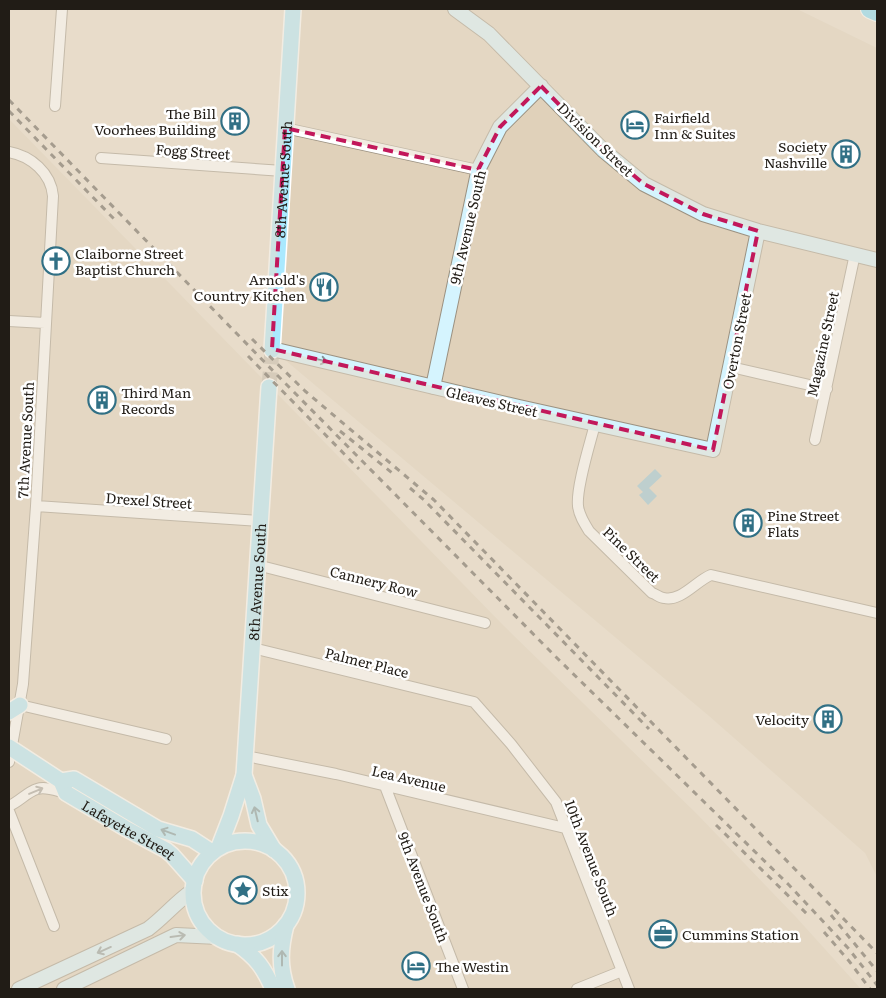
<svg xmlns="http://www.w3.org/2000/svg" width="886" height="998" font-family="Literata,serif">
<rect width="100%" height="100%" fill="#e8dccb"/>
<path fill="#e0d1ba" d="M293,9H797L877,48V877L865,853L709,716L272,349Z
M9,119L504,626L697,814L796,917L861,989H9Z"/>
<path fill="#8cbfd2" d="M655,469L662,476L649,488L657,496L648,505L639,495L643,492L637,486Z"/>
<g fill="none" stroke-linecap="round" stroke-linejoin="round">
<path stroke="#c0b6a7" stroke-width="15" stroke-dasharray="15 8" stroke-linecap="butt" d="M269,387L272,350"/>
<g stroke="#9b9181" stroke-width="12">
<path id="minor" d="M55,106L62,9
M285,128L478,170
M9,152C31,156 51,173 53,196L36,506L23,684L9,762
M101,158L283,171
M9,321L45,323
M731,367L827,389
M595,424C590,444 576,487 578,506C579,515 584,523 589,531L652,593C656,594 660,598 664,598C681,602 696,581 711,575L877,613
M815,440L855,254
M36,506L260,521
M257,565L485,623
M253,648L474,702L511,744L556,802L629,989
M20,705L166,739
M246,756L336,774L565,828
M385,786L463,989
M9,806C19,802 27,792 37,789C46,786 57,791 66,793
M9,811L54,926
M577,989L622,971"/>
</g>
<g stroke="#9b9181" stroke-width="16">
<path id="secondary" d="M455,9L489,34L603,150L644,184L703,214L758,231L877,260
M272,349L519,407L713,450L758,231
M433,387L479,168L500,127L541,86
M19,989L148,929C164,917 176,902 192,891
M64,989L176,935L218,937"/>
</g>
<g stroke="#fff" stroke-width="18">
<g id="primary">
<path id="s1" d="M272,350L293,9"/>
<path d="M9,712L20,705"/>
<path id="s2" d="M9,747L61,781L66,793L125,828L166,850L172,855L195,881"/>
<path d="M244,775L253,799L259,825L274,850"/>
<path d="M61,781L74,779L158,829L192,839L212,852"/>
<circle cx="245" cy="893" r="52"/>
<path id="s3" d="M219,847L231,816L244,775L269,387"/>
<path d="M286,925C280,949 279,966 287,989"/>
<path d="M237,944C256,957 264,968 273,989"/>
</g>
</g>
<g stroke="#fff" stroke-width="20">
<path id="motorway" d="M870,9L877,12"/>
</g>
<use href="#minor" stroke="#fff" stroke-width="10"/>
<use href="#secondary" stroke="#d5f4fe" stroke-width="14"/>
<use href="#primary" stroke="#aae9fe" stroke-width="15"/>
<use href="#motorway" stroke="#72dafd" stroke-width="18"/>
<path stroke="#554e45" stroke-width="3" stroke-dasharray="6 6" stroke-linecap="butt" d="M9,100L281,379L557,658L789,885L848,948L877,985
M9,111L117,222
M252,339L305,391L434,500L877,953
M248,356L359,469
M340,431L396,476
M410,488L424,500L649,729
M716,825L807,914
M831,915L877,971
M824,932L849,961L870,989"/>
</g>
<defs><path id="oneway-shaft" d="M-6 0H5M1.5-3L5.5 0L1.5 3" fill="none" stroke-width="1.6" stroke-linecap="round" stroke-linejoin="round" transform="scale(1.25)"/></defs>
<g stroke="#849396">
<use href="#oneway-shaft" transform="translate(320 360) rotate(14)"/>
<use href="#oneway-shaft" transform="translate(178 936) rotate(-8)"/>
<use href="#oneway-shaft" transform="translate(104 950) rotate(156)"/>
</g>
<use stroke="#9b9996" href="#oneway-shaft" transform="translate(36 791) rotate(-23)"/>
<g stroke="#6c8d96">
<use href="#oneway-shaft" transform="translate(256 814) rotate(-103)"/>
<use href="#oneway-shaft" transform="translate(168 832) rotate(-160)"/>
<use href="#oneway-shaft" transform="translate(282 958) rotate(-90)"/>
</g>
<path d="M0 0H886V998H0ZM541,86L603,150L644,184L703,214L758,231L713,450L272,349L285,128L478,170L500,127Z" fill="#e8dccb" fill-opacity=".55" fill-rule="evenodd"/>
<path fill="none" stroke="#c2185b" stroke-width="4" stroke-dasharray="10 6" stroke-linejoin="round" d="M541,86L603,150L644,184L703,214L758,231L713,450L272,349L285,128L478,170L500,127Z"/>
<defs>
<g id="building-ring" transform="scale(1.4375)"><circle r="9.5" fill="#fff" stroke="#317085" stroke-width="1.5"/><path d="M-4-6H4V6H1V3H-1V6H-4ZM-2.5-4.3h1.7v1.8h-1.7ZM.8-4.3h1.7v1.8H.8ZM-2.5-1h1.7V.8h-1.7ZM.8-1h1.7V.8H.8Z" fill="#317085"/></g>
<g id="hotel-ring" transform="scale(1.4375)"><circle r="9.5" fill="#fff" stroke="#317085" stroke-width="1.5"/><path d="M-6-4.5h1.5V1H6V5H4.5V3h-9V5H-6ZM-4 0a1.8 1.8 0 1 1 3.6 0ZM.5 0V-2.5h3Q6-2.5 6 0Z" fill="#317085"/></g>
<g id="church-ring" transform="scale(1.4375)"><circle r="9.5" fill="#fff" stroke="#317085" stroke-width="1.5"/><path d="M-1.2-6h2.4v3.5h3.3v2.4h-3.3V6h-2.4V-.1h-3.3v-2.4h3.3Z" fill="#317085"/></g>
<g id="restaurant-ring" transform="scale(1.4375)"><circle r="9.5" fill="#fff" stroke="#317085" stroke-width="1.5"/><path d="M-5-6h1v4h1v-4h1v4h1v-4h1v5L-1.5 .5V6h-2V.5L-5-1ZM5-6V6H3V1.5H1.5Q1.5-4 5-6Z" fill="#317085"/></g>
<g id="sight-ring" transform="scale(1.4375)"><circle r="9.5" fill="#fff" stroke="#317085" stroke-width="1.5"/><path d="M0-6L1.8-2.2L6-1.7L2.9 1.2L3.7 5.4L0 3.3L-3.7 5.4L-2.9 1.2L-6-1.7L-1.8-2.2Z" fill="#317085"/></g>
<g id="office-ring" transform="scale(1.4375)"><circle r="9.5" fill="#fff" stroke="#317085" stroke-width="1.5"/><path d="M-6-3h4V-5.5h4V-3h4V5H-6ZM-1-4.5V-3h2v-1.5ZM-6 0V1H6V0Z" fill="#317085"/></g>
</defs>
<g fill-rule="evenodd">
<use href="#building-ring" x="235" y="121"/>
<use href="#hotel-ring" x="635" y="125"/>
<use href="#building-ring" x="846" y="154"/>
<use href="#church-ring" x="56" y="261"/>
<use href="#restaurant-ring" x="324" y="287"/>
<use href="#building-ring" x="102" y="400"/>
<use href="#building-ring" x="748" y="523"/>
<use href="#building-ring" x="828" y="719"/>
<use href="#sight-ring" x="243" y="890"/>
<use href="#office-ring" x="663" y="934"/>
<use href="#hotel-ring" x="416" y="966"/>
</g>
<g text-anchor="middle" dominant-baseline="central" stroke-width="5" stroke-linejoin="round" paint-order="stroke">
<g font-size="14" fill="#211c16" stroke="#fff" text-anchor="start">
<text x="216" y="113" text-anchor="end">The Bill<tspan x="216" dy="16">Voorhees Building</tspan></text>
<text x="654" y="117">Fairfield<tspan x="654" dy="16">Inn &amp; Suites</tspan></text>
<text x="827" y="146" text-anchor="end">Society<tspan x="827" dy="16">Nashville</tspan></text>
<text x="75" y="253">Claiborne Street<tspan x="75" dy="16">Baptist Church</tspan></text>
<text x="305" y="279" text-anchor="end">Arnold's<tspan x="305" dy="16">Country Kitchen</tspan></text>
<text x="121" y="392">Third Man<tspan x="121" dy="16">Records</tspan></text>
<text x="767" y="515">Pine Street<tspan x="767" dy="16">Flats</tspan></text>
<text x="809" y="719" text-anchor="end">Velocity</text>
<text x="262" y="890">Stix</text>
<text x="682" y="934">Cummins Station</text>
<text x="435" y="966">The Westin</text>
</g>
<g font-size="14" fill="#211c16" stroke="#fff">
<text transform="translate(596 139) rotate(44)">Division Street</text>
<text transform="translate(193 151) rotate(4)">Fogg Street</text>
<text stroke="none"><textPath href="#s1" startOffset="171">8th Avenue South</textPath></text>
<text transform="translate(467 227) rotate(-77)">9th Avenue South</text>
<text transform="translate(736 341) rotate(-79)">Overton Street</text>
<text transform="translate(822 344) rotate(-78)">Magazine Street</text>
<text transform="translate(492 401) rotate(13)">Gleaves Street</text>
<text transform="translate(25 440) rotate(-87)">7th Avenue South</text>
<text transform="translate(149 500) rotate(4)">Drexel Street</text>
<text transform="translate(632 554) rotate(44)">Pine Street</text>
<text stroke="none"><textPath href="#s3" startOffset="270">8th Avenue South</textPath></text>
<text transform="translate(374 581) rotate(14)">Cannery Row</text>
<text transform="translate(367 662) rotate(14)">Palmer Place</text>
<text transform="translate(409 778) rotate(13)">Lea Avenue</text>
<text stroke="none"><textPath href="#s2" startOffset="148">Lafayette Street</textPath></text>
<text transform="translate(592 858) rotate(69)">10th Avenue South</text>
<text transform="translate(424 887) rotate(69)">9th Avenue South</text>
</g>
</g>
<rect width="886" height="998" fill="none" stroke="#211c16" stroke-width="20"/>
</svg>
